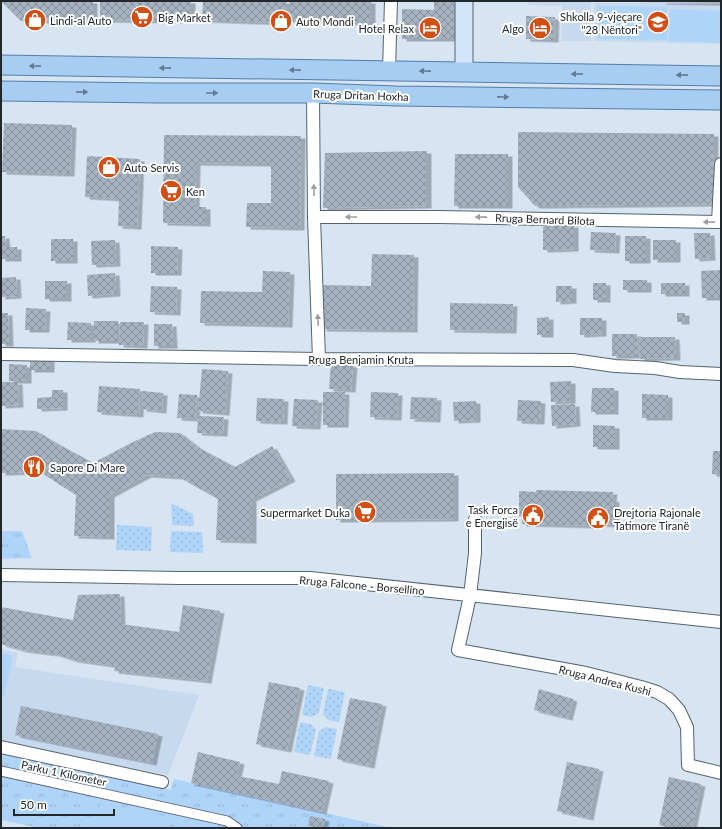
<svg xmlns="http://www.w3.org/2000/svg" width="722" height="829" font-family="Lato,sans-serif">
<defs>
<pattern id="grass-dots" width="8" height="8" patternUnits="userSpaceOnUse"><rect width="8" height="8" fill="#afd4fa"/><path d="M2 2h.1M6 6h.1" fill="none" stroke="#96b6d6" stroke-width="1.8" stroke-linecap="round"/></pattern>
<pattern id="park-tufts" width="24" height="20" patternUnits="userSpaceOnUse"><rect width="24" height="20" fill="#afd4fa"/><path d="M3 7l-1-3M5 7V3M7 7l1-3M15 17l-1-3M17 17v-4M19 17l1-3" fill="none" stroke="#96b6d6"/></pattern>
<pattern id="building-cross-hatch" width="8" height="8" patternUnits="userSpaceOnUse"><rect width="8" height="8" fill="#a5b2c0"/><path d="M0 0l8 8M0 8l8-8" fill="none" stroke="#86919c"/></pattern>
<filter id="shadow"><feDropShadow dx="4.5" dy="2.5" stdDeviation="0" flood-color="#0004"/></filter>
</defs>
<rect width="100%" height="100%" fill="#d7e5f3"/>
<path fill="#c6d9ee" d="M528,1H591L590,41H562V6L528,5Z
M643,1H721V44L594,41V3H643Z
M1,649L18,653L15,667L199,695L168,775L1,741Z"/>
<path fill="url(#grass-dots)" d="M171,503L193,514L194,526L172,525Z
M117,525L152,527L151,551L116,550Z
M171,531L202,532L203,553L170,552Z
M308,685L324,688L319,713L312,717L302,715Z
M328,689L345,692L339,722L328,720L323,714Z
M300,722L311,724L316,730L310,755L294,752Z
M326,727L337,729L331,759L314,756L319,731Z"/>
<path fill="url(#park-tufts)" d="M1,531H22L32,558L1,559Z
M1,751L171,790L174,779L392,828H39L1,820Z"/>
<path fill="#afd4fa" d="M597,6L667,7V40L597,39Z
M670,9L721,11V43L668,41Z
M1,653L13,656L4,697L1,696Z
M100,803L168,817L166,828H94Z
M176,819L214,828H174Z"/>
<path fill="url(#building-cross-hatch)" filter="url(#shadow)" d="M1,1H93V20L21,21Z
M100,1H191V21L100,20Z
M203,1H286V23L202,20Z
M290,1H371V23L290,22Z
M434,1H454V39H402V9L434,10Z
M662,1H721V3L662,2Z
M526,16L555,17L554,40L526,39Z
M4,123L72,125L70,174L2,172Z
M518,132L714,134L713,204L535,206L518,187Z
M164,135L301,136L300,228L246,227L247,203H271V164L196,163L195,207H206V224L163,223Z
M427,151V206L323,208L325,153Z
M455,154H508V206H454Z
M87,156L140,159L137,227L118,226L119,199L85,197Z
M574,225V249L543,250V226Z
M591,232L616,233L615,251L590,250Z
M694,233H710L711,258L695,259Z
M1,236H5L6,247H17V259H1Z
M625,236H646V261H625Z
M51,239H73V261H51Z
M115,240L116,264L92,265L91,241Z
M653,240H676V260H653Z
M151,246L178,247L177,273H151Z
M372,254L414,255L413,330L322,329V285L371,286Z
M721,270V298H702L701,271Z
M263,271L290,272L288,325L200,323L201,291L262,292Z
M115,273L116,294L88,296L87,275Z
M16,277L17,296L1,297V278Z
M623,280H647V290H623Z
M45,281H67V299H45Z
M593,283H606V300H593Z
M661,283H685V294H661Z
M151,286L177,287L176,313L150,312Z
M556,286H572V301L556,302Z
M450,303L513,304L512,331L450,330Z
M26,308L46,309L45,330H25Z
M1,313H8L9,344H1Z
M677,313H685V322H677Z
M549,317V335H537V318Z
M580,318H602V334L580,335Z
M94,321H118V341H94Z
M68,322L91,323V340H67Z
M120,322H144L143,346L119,345Z
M154,324H172L173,346H154Z
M612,334H637L638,356H612Z
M639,337H675L676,358L640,359Z
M30,359H50V370H30Z
M331,363L353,365L351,390L329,389Z
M9,364L27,365V381H9Z
M202,369L228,371L225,413L198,411Z
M571,381V401L551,402L550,382Z
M1,382H18L19,405L1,406Z
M99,386L140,389L139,415L97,412Z
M592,388H614V412H591Z
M52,390H63V408L37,409V398L52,397Z
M143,391L163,393L162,411L142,409Z
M323,392H345L344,425H323Z
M371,392L398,393L397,418L370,417Z
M179,394L197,395L195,419L177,418Z
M642,394L668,395V418H642Z
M411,397L437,398L436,420L410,419Z
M257,398L284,399L283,422L256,421Z
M294,399L318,400L316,427L292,426Z
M518,400L541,401L540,422L517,421Z
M476,401V420L454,421L453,402Z
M575,404L576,424L552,426L551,405Z
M198,416L224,417L223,434L197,433Z
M593,425L615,426V447H593Z
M1,429L36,431L58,444L93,463L131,443L155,432L180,433L199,448L235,467L272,446L291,479L252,499V541L216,540L218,499L179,477L147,475L110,495V537L74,536L76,495L40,472L1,473Z
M713,451H721V475L712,474Z
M454,473V519L336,520V474Z
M536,490L613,492L612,499L615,500V525L598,524V526L522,524V516L519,517V491L536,492Z
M120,594L121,624L179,632L183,605L220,611L207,681L114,671L116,666L74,660L55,654L23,650L1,644V607L73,620L78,595Z
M269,682L300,688L287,750L256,744Z
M539,689L573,699L568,718L534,710Z
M350,698L382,704L370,766L337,759Z
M21,706L158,734L152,763L15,735Z
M198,752L240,762L237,776L279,784L282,771L329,781L322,812L191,783Z
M567,762L599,769L589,818L557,811Z
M669,777L701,784L692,828H671L659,825Z
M310,816L325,819L323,828L308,826Z"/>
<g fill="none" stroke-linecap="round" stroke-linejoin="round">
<g stroke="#56626e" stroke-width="11">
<path id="pedestrian" d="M1,771L227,821L237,828"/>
</g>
<g stroke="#56626e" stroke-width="14">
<path id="minor" d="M389,71L391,1
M313,93L314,217L319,359
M314,217H439L718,222L721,164
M1,354L319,359L573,360L615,366L655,368L680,372L721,374
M475,519V553L470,596L458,650L586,673L641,687L657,692L669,699L679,710L687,727L688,765L721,773
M1,575L180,578H310L721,622
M1,747L162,782"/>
</g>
<g stroke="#56626e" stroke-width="19">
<path id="secondary" d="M464,72V1"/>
</g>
<g stroke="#537da8" stroke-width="21">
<path id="primary" d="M1,65L721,76
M1,91L158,93H313L396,96L721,100"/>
</g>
<use href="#pedestrian" stroke="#fff" stroke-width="9"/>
<use href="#minor" stroke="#fff" stroke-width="12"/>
<use href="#secondary" stroke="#d3e6f9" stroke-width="17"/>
<use href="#primary" stroke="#a7cdf3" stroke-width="19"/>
</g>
<defs><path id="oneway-solid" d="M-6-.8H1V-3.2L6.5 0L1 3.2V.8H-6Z"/></defs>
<g fill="#647a90">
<use href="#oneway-solid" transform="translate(35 66) rotate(-179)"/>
<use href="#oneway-solid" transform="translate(165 68) rotate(-179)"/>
<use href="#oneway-solid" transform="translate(295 70) rotate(-179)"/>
<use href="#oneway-solid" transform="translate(425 71) rotate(-179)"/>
<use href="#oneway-solid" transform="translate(577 74) rotate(-179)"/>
<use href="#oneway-solid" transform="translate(682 75) rotate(-179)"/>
<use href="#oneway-solid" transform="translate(82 92) rotate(1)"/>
<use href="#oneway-solid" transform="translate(212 93)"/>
<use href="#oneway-solid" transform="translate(503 97) rotate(1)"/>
</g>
<g fill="#9c9ea0">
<use href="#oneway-solid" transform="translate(314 190) rotate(-91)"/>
<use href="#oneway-solid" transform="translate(351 217) rotate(180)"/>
<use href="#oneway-solid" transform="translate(481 217) rotate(-179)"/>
<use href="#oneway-solid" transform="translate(709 222) rotate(-179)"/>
<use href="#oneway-solid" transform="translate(318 320) rotate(-92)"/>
</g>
<defs>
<g id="supermarket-disc" transform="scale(1.15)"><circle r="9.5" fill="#d34e13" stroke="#fff"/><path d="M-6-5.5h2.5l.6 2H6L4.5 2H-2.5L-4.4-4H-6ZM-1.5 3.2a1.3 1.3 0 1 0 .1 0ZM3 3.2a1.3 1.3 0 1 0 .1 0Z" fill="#fff"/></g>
<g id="shop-disc" transform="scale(1.15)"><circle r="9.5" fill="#d34e13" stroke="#fff"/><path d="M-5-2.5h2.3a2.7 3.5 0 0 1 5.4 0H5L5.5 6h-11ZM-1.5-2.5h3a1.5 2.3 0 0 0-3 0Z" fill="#fff"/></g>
<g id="school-disc" transform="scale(1.15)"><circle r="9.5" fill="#d34e13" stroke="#fff"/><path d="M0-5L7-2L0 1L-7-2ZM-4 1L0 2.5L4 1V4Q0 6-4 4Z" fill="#fff"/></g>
<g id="hotel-disc" transform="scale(1.15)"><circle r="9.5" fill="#d34e13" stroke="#fff"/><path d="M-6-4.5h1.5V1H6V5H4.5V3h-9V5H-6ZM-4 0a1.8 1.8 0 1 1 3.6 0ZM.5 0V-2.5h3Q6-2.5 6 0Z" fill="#fff"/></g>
<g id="restaurant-disc" transform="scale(1.15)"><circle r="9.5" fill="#d34e13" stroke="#fff"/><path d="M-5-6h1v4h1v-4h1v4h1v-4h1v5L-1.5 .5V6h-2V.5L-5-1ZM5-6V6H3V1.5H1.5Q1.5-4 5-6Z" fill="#fff"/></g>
<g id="civic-disc" transform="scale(1.15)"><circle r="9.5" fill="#d34e13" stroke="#fff"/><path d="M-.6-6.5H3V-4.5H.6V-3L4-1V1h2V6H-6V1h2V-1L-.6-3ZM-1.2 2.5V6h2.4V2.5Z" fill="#fff"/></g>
</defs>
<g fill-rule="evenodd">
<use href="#supermarket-disc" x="142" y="17"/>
<use href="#shop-disc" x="35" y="20"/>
<use href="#shop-disc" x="281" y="21"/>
<use href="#school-disc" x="658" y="22"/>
<use href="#hotel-disc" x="430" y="28"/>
<use href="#hotel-disc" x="540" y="28"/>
<use href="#shop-disc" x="109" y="167"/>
<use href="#supermarket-disc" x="171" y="191"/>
<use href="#restaurant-disc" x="34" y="467"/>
<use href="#supermarket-disc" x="365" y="512"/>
<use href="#civic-disc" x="533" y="515"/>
<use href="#civic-disc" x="598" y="518"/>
</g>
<g text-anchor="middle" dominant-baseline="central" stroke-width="4" stroke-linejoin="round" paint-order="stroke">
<g font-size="11" fill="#22272c" stroke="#fff" text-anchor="start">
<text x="642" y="16" text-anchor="end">Shkolla 9-vjeçare<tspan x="642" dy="13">"28 Nëntori"</tspan></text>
<text x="158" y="17">Big Market</text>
<text x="50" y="20">Lindi-al Auto</text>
<text x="296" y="21">Auto Mondi</text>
<text x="414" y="28" text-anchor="end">Hotel Relax</text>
<text x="524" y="28" text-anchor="end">Algo</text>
<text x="124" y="167">Auto Servis</text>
<text x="186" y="191">Ken</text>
<text x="50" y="467">Sapore Di Mare</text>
<text x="518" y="509" text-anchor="end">Task Forca<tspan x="518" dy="13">e Energjisë</tspan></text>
<text x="350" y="512" text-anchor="end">Supermarket Duka</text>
<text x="614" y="512">Drejtoria Rajonale<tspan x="614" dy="13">Tatimore Tiranë</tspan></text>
</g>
<g font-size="11" fill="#22272c" stroke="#fff">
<text transform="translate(361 95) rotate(2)">Rruga Dritan Hoxha</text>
<text transform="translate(545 219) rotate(2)">Rruga Bernard Bilota</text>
<text x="361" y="359">Rruga Benjamin Kruta</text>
<text transform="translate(362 585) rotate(5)">Rruga Falcone - Borsellino</text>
<text transform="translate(605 680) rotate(14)">Rruga Andrea Kushi</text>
<text transform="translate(64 773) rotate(12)">Parku 1 Kilometer</text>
</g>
</g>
<rect width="722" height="829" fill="none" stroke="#22272c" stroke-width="4"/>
<path d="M14 809v6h100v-6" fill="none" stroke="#22272c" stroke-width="2"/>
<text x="20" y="809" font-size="12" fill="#22272c" stroke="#ffffff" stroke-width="3" paint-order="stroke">50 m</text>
</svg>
